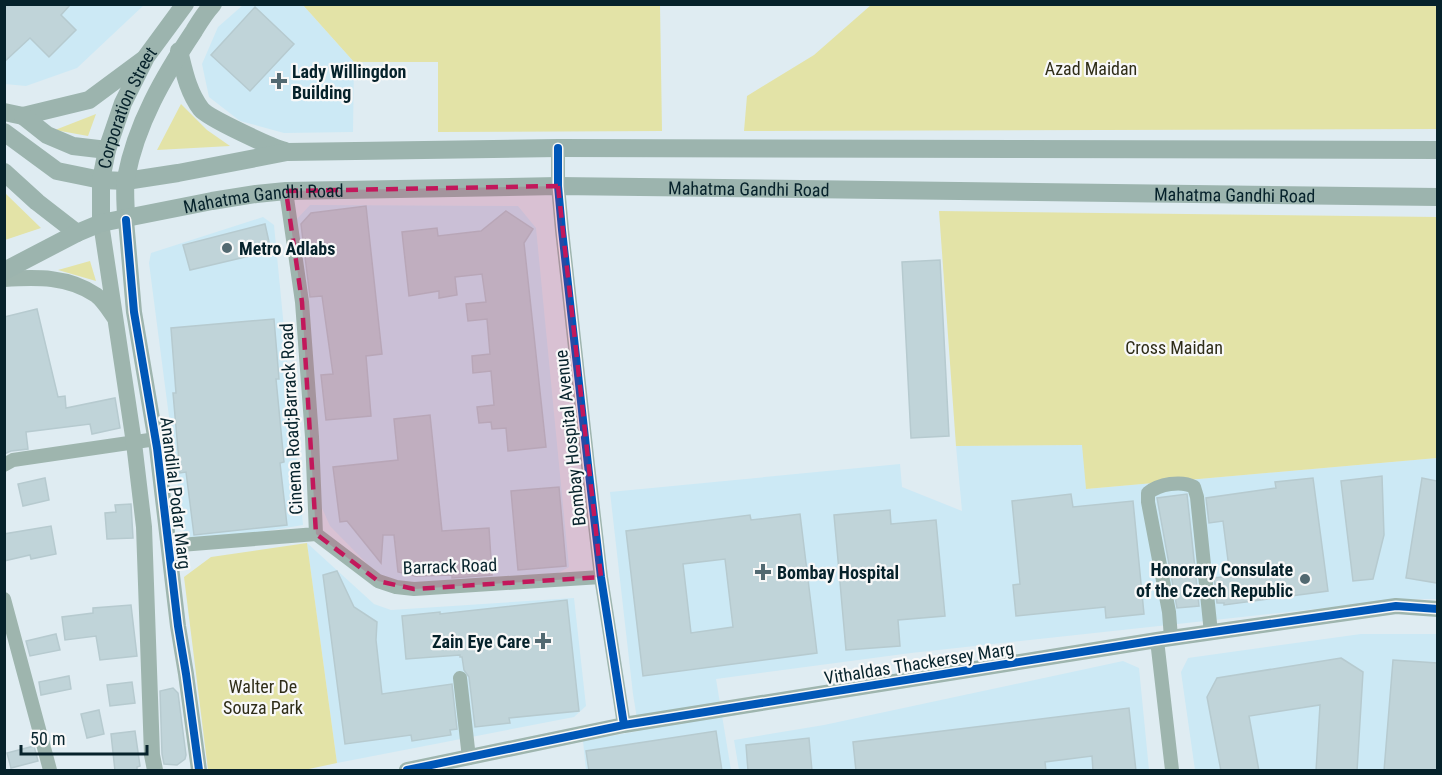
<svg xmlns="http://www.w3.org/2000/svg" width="1442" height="775" font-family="'Roboto Condensed',sans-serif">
<rect width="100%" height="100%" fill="#dfecf2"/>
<path fill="#cce9f5" d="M4,5H144L77,68L26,86L5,84Z
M243,5H303L354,62L353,132L284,133L240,121L209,97L202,64L218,27Z
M310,205L518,206L536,228L569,567L558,573L403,586L381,578L330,526L318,499L297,219Z
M263,217L274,225L303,525L195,543L184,532L149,263L151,253Z
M1083,445L1086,489L1437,458V599H1407L911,653L716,679L731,770H586L583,741L639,731L633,694L610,492L900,464L902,487L962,511L956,446Z
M307,543L374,604L391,610L574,598L586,706L574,717L337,763Z
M1361,634H1437V770H1195L1181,672L1188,658Z
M1123,661L1139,668L1149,770H739L734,740L824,725Z"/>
<path fill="#e3e3a7" d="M303,5H660L662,131L438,132V62H354Z
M871,5H1437V129L744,131L747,96L814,55Z
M181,104L207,130L230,146L157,150Z
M96,114L88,136L55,130Z
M4,193H5L41,228L5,240Z
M939,211L1437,217V458L1086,489L1082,445L956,446Z
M90,261L96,281L58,270Z
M307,543L337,763L304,770H208L184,577L211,557Z"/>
<path fill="#c0d4d9" stroke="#b6cacf" stroke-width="1.5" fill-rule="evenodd" d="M4,4H71L61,15L76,30L49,57L30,38L4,62Z
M255,7L294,44L250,91L211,55Z
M366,206L382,354L366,356L371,416L326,420L321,375L333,374L322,296L310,297L301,224L311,213Z
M506,211L533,229L524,243L546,447L508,451L506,428L492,429L491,422L479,423L477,407L494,405L491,371L473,373L472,356L490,354L487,319L468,321L466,304L486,302L482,274L455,277L457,295L439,298V291L409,296L402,232L437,228L438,236L481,231Z
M265,224L271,251L190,270L183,245Z
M940,260L949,436L911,438L902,262Z
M37,309L58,397L65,396L66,408L115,398L120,428L92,434L90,424L26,432L28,449L11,451L4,454V317Z
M274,319L279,379H276L284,462L280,463L287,525L194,535L186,472L180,473L173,393H176L171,328Z
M430,415L442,531L489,528L492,575L452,578V575L415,576L398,572L394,535H383L381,563L347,521L340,522L333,467L398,460L394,419Z
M1382,476L1384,535L1373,579L1353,581L1341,481Z
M45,478L49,500L23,506L18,484Z
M1313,478L1328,591L1224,605V603H1217L1214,578L1230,576L1223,521L1209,523L1206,498L1276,488L1275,482Z
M1422,478L1437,481V583L1406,578Z
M559,487L566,566L518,570L511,491Z
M1071,494L1073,507L1133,501L1144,614L1106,618L1105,607L1016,616L1013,585L1020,584L1012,501Z
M1187,494L1199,606L1177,608L1157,498Z
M131,504L133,538L107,539L105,513L116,512L115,505Z
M890,510L891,524L936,520L945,616L898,620L900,646L846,650L834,515Z
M800,514L817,653L643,676L626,531L750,515L751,520ZM725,559L733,627L691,633L683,564Z
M51,526L56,554L31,559L30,555L4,561V534Z
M337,571L354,607L377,622L376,640L382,694L452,684L457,729L450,730L451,735L412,741L411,735L345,744L323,575Z
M567,600L579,711L509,718L510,723L475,727L469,677L464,670L462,657H460V655L406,659L402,616L440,612V614Z
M131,605L137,656L100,660L96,636L65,640L62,617L93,613V608Z
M56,634L60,650L30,656L26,641Z
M1341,658L1363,672L1357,771H1316L1320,705L1249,716L1259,771H1221L1207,697L1217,678Z
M1393,660L1437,663V771H1384Z
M69,676L71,689L41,695L39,682Z
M132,682L135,703L110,706L107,685Z
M173,688L178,693L186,755L185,759L177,765L164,764L162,754L160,691Z
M1129,708L1136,771H1093L1092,756L1045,762L1046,771H856L853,742Z
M99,710L104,734L87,738L81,714Z
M135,731L140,766L137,767V771H115L111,734Z
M716,731L722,771H589L586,751Z
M809,738L812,771H748L746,745Z
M34,746L38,761L11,768L7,753Z"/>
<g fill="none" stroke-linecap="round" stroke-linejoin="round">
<path stroke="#9eb5ae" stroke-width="14" d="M558,148V186L562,230L588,465L601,577L624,725
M286,191L302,302L312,437L316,534
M4,465L13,460L156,439
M316,534L378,581L396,587L414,589L601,577
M168,546L316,534
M4,599L50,770
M1171,638L1169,612L1148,502V493C1159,484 1181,480 1194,487L1197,497L1211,633
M1157,640L1172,770
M460,678L469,758"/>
<path stroke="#9eb5ae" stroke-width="16" d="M126,220L134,312L157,448L178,626L186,674L199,770
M101,223L134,443L144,527L152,755L155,770
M4,279C37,277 68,276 96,295C103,300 109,310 114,317
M407,770L624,725L1157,640L1396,606L1438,609"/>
<g stroke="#9cb4ae" stroke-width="18">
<path d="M179,51C184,71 188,92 201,109C208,118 271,147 285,151"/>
<path d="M4,112L23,116L89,100L143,60"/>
<path d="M23,116L47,135L73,146L107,150"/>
<path d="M4,132L57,171L101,180L126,181L178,173L287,152L558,148L1438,150"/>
<path d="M4,172L37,202L77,233"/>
<path d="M126,220C126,206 124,191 126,178C136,124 164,76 194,31C200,21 204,14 213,4"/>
<path id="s1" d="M101,223V180L107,150L123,103L146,57L185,4"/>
<path id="s2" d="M4,271L77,233L101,223L212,201L256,194L286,191L558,186L1438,197"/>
</g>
<g stroke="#f8f8f8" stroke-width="11">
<path id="cycleway" d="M558,148V186L562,230L588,465L601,577L624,725
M126,220L134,312L157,448L178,626L186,674L199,770
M407,770L624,725L1157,640L1396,606L1438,609"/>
</g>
<use href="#cycleway" stroke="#0057b8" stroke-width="8"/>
</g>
<path fill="#c2185b" fill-opacity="0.2" stroke="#c2185b" stroke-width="4.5" stroke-dasharray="12 8" stroke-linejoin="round" d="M558,186L601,577L414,589L378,581L316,534L302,302L286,191Z"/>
<g fill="#526971" stroke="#f8f8f8" stroke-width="2">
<path d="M276 72h6v6h6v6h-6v6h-6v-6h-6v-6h6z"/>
<circle cx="227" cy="248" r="6"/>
<path d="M760 563h6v6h6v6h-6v6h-6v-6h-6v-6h6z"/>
<circle cx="1305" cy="579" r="6"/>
<path d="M540 632h6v6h6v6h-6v6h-6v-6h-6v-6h6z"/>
</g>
<g text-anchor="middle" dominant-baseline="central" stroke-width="4.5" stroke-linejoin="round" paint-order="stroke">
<g font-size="18" fill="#2f2d18" stroke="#f8f8f8">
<text x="1091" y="68">Azad Maidan</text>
<text x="1174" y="347">Cross Maidan</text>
<text x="263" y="686">Walter De<tspan x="263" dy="21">Souza Park</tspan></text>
</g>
<g font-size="18" font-weight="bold" fill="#06222b" stroke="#f8f8f8" text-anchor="start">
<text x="292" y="71">Lady Willingdon<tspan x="292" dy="21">Building</tspan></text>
<text x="239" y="248">Metro Adlabs</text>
<text x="1293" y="569" text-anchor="end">Honorary Consulate<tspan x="1293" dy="21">of the Czech Republic</tspan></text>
<text x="777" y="572">Bombay Hospital</text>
<text x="530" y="641" text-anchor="end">Zain Eye Care</text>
</g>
<g font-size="18" fill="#06222b" stroke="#f8f8f8">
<text stroke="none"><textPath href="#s1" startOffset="120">Corporation Street</textPath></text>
<text stroke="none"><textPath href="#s2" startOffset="759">Mahatma Gandhi Road</textPath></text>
<text stroke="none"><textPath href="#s2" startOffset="1245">Mahatma Gandhi Road</textPath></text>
<text stroke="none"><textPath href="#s2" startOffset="273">Mahatma Gandhi Road</textPath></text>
<text transform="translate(291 419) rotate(-93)">Cinema Road;Barrack Road</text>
<text transform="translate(570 438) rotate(-96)">Bombay Hospital Avenue</text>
<text transform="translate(176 493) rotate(83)">Anandilal Podar Marg</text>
<text transform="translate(450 566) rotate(-2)">Barrack Road</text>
<text transform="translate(919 663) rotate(-9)">Vithaldas Thackersey Marg</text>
</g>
</g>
<rect width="1442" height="775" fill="none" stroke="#06222b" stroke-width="12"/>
<path d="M21 745v9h126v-9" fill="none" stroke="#06222b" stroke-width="3"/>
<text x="30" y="745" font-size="18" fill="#06222b" stroke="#f8f8f8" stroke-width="4.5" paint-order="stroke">50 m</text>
</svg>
